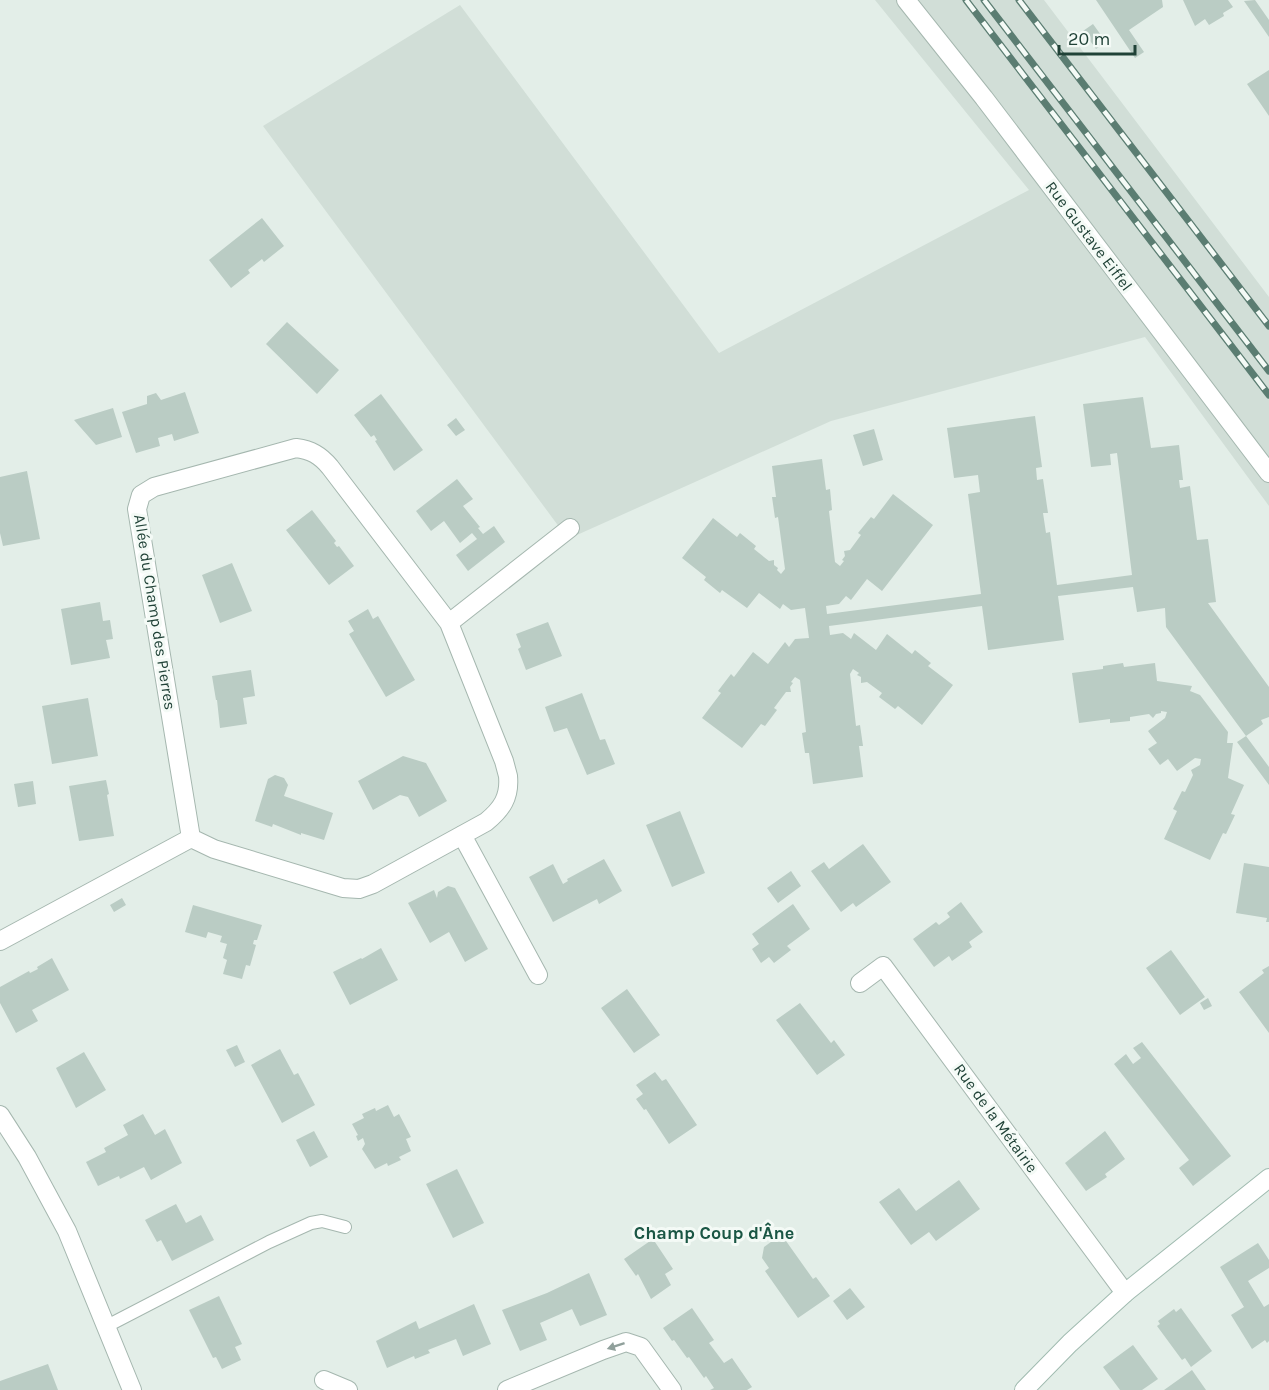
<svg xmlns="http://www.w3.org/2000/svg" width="1269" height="1390" font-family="Karla,sans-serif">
<rect width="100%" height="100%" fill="#e3eee8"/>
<path fill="#d1ded7" d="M875,0H1044L1269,297V506L1145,337L831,421L568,539L263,126L460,5L719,353L1029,190Z"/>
<path fill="#baccc4" d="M1096,0H1162L1163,7L1129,30L1144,52L1135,58Z
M1183,0H1228L1233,7L1223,13L1224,16L1209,25L1205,19L1195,26Z
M1255,0L1269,20V37L1244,1Z
M1093,24L1106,42L1096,49L1083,31Z
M1269,70V116L1247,84Z
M262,218L284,246L264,262L262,259L248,270L250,273L231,288L209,260Z
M287,322L339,370L317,394L266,344Z
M185,392L199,433L174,441L172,434L158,438L160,446L136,453L122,412L147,404V396L156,393L161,400Z
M381,394L423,450L394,471L375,441L377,440L374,435L371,437L354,415Z
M1143,397L1151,448L1179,445L1183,480H1179L1180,488L1190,486L1197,540L1208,539L1216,602L1208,603L1269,687V717L1261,720L1263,724L1246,736L1166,627L1165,608L1137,612L1133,587L1058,596L1064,640L988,650L982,606L829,626L830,635L843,633L851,639L854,633L876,650L887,634L912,654L915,650L931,663L928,666L953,685L922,725L898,706L895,709L879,697L882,693L867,682L861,683V677L857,675L859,673L853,669L850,674L856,726L860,725L863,746H859L863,777L813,784L809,753H805L802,733L806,732L800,680L795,677L791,682L793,683L790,687L791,692H786L774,708L777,710L765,726L761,724L742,748L702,718L721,693L718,691L731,674L734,677L753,652L768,664L785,642L789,647L795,639L809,638L805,608L791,610L783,604L780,609L759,593L747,608L722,590L720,593L704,580L706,577L682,558L713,518L737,537L740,533L756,546L754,549L769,561L774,560V565L778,568L777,570L781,574L785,569L778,517L775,518L772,497H776L772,466L822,459L826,490L830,489L832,510L829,511L835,562L840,566L844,561L842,560L845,556L844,551L850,550L861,535L858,533L871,517L874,519L893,494L933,525L882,591L867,579L851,600L846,596L839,604L826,606L827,614L981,594L968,494L980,492L978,475L954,478L947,428L1035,416L1042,467L1036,468L1037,480L1043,479L1048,513H1043L1046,533L1050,532L1057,585L1132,575L1117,453L1110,454L1111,465L1091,467L1083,404Z
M113,408L122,437L96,445L74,420Z
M456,418L465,430L456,436L447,425Z
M874,429L883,460L863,466L853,435Z
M27,471L40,539L3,546L0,533V477Z
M457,479L473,499L463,506L480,527L478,528L483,534L494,526L505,542L468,571L456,555L477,539L472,533L460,543L444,521L431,531L416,511Z
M312,510L336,541L334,543L337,547L339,546L354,566L329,585L286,530Z
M232,563L252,611L220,623L202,575Z
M100,602L103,621L110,620L113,639L106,640L110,658L71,665L61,609Z
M368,609L373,619L378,616L415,680L386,697L349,634L354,631L348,621Z
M548,622L562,656L526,670L518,649L521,647L516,634Z
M1123,663L1124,667L1155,663L1157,681L1192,686L1190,691L1200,695L1228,732L1227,743H1233L1228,778L1244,785L1231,814L1235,815L1226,834L1223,833L1210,860L1164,839L1177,811L1173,809L1182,791L1185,792L1193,775L1191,770L1200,765L1201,759L1195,758L1177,771L1168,759L1160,765L1148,749L1157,743L1148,731L1165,718L1167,712L1161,711V713L1156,714L1153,718L1149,714L1130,717V721L1110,723V719L1079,723L1072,673L1103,669V666Z
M251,670L255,696L243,698L247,724L220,728L217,700H216L212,676Z
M582,693L600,740L605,739L615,764L587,775L567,728L554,732L545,707Z
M88,698L98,756L52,764L42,706Z
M1246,736L1269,767V785L1237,742Z
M403,756L426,763L447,801L419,817L408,797L400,795L373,810L358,781Z
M275,775L284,778L288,785L284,796L333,813L324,840L301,833V835L273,824L272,827L255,821L268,779Z
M106,780L109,794L107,795L114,836L79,841L69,786Z
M33,781L36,804L18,807L14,784Z
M680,811L705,873L672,887L646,825Z
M863,844L891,882L856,907L853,903L841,912L811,871L824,862L829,869Z
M604,859L622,891L599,904L597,899L553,922L529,877L553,864L563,884L568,881L567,879Z
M1244,863L1269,867V922H1266L1267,918L1236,913Z
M791,871L801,886L778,903L767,888Z
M448,886L455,888L488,949L465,962L449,932L430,943L408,903L434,890L437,898L438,892Z
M122,898L126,905L114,912L110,905Z
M961,902L983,932L969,942L972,947L952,961L949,956L934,967L913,939L936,922L939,925L950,917L947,913Z
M793,904L810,929L787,946L791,950L774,963L769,957L761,963L752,949L759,944L752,934Z
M193,905L262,925L257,940H254L253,944L256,945L250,966L246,965L242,979L223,974L227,960L223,958L227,944L220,942L222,936L208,932L206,938L185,932Z
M381,948L398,980L350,1005L333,972L361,958L362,959Z
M1171,950L1205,997L1180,1015L1146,968Z
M52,958L69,990L32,1010L38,1021L16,1033L0,1003V987L29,971L30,973L38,969L37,967Z
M1269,966V1033L1239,992L1264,973L1262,970Z
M627,989L660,1035L634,1053L601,1008Z
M1208,998L1212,1006L1204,1010L1200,1003Z
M800,1003L831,1043L834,1040L845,1055L817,1075L776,1020Z
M1142,1042L1231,1156L1193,1186L1179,1168L1189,1160L1114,1064L1126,1054L1133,1064L1141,1058L1133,1048Z
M237,1045L245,1062L235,1067L226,1050Z
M280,1049L294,1075L298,1073L315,1105L282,1123L251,1065Z
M84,1052L106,1090L76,1108L56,1068Z
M655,1072L662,1081L666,1079L697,1125L669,1144L646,1109L644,1110L636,1099L643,1094L636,1085Z
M388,1105L394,1117L399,1114L411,1137L406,1139L411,1151L399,1157L401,1160L388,1166L387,1163L375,1169L362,1149L365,1144L363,1138L358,1141L356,1136L358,1135L352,1124L364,1118L362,1114L375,1108L376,1111Z
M143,1114L155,1135L165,1129L182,1163L151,1180L144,1167L120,1179L119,1176L98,1186L86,1162L106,1152L104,1148L128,1135L123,1125Z
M314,1131L328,1157L310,1167L296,1140Z
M1105,1131L1125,1159L1105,1174L1107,1177L1086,1191L1065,1163Z
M457,1169L484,1223L453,1238L426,1184Z
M959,1180L980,1209L936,1241L929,1232L911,1245L879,1202L899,1188L916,1211Z
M176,1204L186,1223L201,1215L214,1240L172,1261L161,1240L157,1242L145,1220Z
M653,1239L673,1269L665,1274L671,1285L651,1299L638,1274L636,1276L624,1259Z
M775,1239L786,1241L813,1279L816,1277L830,1296L798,1318L765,1271L769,1268L762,1258L764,1247Z
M1258,1243L1269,1260V1268L1248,1281L1264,1307L1269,1304V1341L1267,1343L1265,1340L1252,1349L1231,1315L1244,1307L1220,1267Z
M589,1273L607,1315L580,1326L572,1309L540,1323L547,1340L520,1351L502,1310L547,1293Z
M850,1288L865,1307L847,1320L833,1301Z
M219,1296L242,1344L235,1347L241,1360L222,1369L216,1357L213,1358L189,1310Z
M474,1304L491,1344L463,1356L456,1339L428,1350L430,1353L415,1359L414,1356L387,1368L376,1341L416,1321L419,1329Z
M692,1308L714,1340L709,1343L724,1363L732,1358L752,1387L747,1390H710L714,1388L706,1376L704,1378L689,1357L687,1358L674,1340L672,1341L663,1328Z
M1181,1308L1212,1351L1191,1367L1185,1358L1182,1360L1157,1326L1160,1324L1158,1321L1174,1309L1176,1312Z
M1133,1345L1158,1379L1142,1390H1120L1103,1367Z
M48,1364L58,1390H0V1381Z
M1192,1370L1206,1390H1164Z"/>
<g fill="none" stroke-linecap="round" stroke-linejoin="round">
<g stroke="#a5b7af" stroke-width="14">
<path id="lane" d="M107,1326L269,1242L311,1223L322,1221L345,1227"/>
</g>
<g stroke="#a5b7af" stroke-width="20">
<path id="street" d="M906,0L984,98L1269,473
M296,448C311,450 320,455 330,467L449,623L504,761L508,776C510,797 502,809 486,822L373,884L359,889L343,888L214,849L191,838L137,509L141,495L154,487Z
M449,623L570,528
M462,835L538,975
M0,941L191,838
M860,983L883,966L1125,1293
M0,1115L27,1157L67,1231L132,1390
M324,1380L348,1390
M507,1390L603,1350L626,1342L641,1347L672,1390"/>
</g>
<g stroke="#a0bbb0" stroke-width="20">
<path id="secondary" d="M1024,1390L1070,1343L1125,1293L1269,1178"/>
</g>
<use href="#lane" stroke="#fff" stroke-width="12"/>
<use href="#street" stroke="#fff" stroke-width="18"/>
<use href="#secondary" stroke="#fff" stroke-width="18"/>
<g stroke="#5b7d72" stroke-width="7">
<path id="rail" d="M966,0L1269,395
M984,0L1269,371
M1019,0L1269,326"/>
</g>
<use href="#rail" stroke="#f4faf6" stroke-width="4.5" stroke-dasharray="14" stroke-linecap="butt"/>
</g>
<defs><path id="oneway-solid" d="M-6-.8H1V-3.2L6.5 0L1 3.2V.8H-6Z" transform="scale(1.5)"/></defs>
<use fill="#90a09b" href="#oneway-solid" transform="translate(616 1346) rotate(162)"/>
<g text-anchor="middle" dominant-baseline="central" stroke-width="6" stroke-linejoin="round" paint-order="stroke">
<g font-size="16" fill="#204237" stroke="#f4faf6">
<text transform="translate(1089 236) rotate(53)">Rue Gustave Eiffel</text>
<text transform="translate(155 612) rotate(81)">Allée du Champ des Pierres</text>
<text transform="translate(996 1118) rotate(54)">Rue de la Métairie</text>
</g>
<g font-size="18" font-weight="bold" fill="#1a5644" stroke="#f4faf6">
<text x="714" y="1233">Champ Coup d'Âne</text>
</g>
</g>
<path d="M1059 45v9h76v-9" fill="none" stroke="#204237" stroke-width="3"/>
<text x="1068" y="45" font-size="18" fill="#204237" stroke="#f4faf6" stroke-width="4.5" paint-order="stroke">20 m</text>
</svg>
